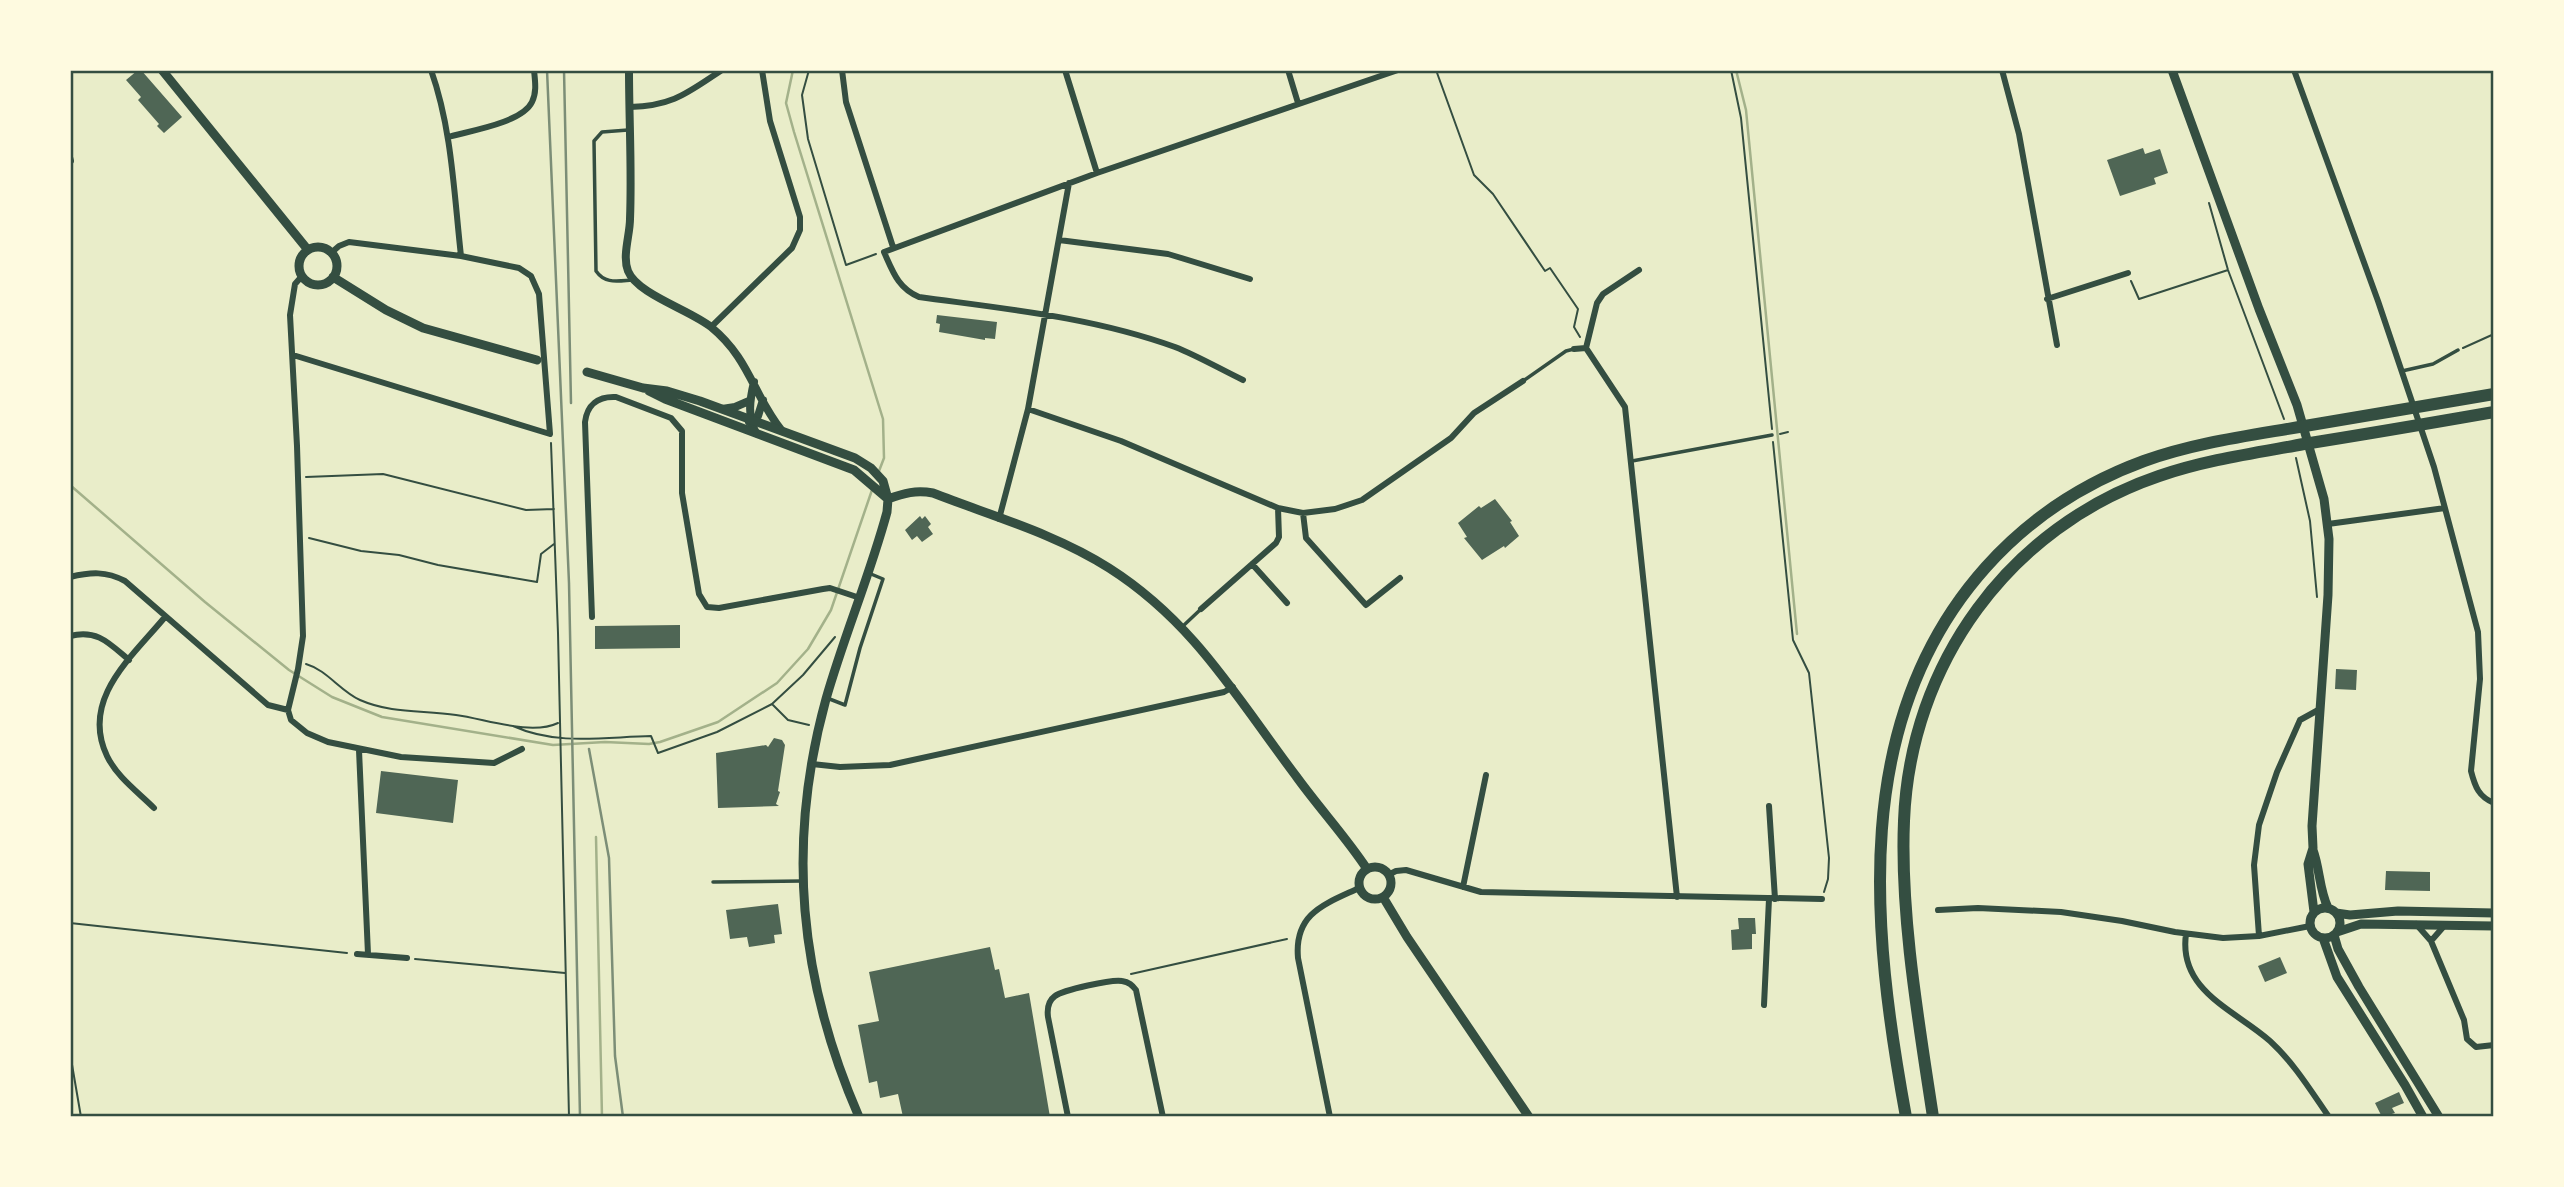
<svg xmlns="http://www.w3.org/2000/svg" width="2564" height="1187" font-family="Karla,sans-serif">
<rect width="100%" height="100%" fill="#e9edc9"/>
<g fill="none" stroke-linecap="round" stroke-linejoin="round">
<path stroke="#a3b18a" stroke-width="2.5" d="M793,70L786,103L794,132L883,419L884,458L879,471
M1736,70L1746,110L1797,634
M70,485L205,602L289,670L332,697L382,717L553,745L605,742L649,744L660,742L718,722L777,683L808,649L831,610L872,490
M596,837L602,1117"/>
</g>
<path fill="#4f6655" d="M138,70H141L182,117L164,133L157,126L159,124L138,100L141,97L126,80Z
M2143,148L2145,154L2160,149L2168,173L2154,178L2156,184L2120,196L2107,160Z
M937,315L997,322L995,339L985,338V340L939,332L940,324L936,323Z
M1495,499L1512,521L1510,522L1519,536L1505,548L1504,546L1482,560L1464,538L1467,537L1458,523L1479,506L1481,508Z
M920,516L922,519L925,516L931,524L928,527L933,534L922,542L917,536L912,540L905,530Z
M680,625V648L595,649V626Z
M2336,669L2357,670L2356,690L2335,689Z
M774,738L782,740L785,745L778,791L780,792L776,804L779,806L718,808L716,753L766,745L768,747Z
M381,771L458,780L453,823L376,813Z
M2386,871L2430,872V891L2385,890Z
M778,904L782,934L774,935L775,943L749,947L747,937L730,939L726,910Z
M1738,918H1755L1756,934H1752V949L1732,950L1731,930L1739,929Z
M990,947L995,970L999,969L1005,998L1029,993L1050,1117H903L898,1094L880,1098L877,1081L869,1083L858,1025L879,1021L869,972Z
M2280,957L2287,973L2265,982L2258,966Z
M2399,1092L2404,1103L2392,1108L2395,1113L2382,1117L2375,1103Z"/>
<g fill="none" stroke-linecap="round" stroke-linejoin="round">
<path stroke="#344e41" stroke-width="2" d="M809,70L802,95L808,139L846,265L876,254
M1436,70L1474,175L1493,194L1545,271L1550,268L1578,309L1574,327L1580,337
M1731,70L1741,118L1772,429
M2209,203L2228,270L2284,419
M2131,281L2139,299L2228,270
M2463,348L2494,334
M1780,434L1788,432
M1773,442L1793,640L1809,673L1829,858L1828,879L1824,892
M551,443L558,633L569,1117
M2296,458L2310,521L2317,597
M306,477L383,474L526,510L554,509
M309,538L361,551L399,555L438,565L537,582L541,554L554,544
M306,664C327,670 340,691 360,700C392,714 423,710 456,715C486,719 531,736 558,723
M772,704L803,675L835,637
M513,726C557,746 604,737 651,736L658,753L717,732L772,704L788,720L809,725
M70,923L347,953
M415,959L565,973
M1131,974L1287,939
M70,1053L81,1117"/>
<path stroke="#344e41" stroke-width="3.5" d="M628,130L602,132L594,141L596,271C605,284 617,281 632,280
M2402,371L2433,364L2458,350
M1523,381L1566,351L1574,349
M1632,461L1772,435
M1183,626L1200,610
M827,698L845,705L860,648L883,579L871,574
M713,882L802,881"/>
<path stroke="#344e41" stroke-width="6" d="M431,70C452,129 454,194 461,256
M842,70L846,102L893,247
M1065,70L1097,173
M1288,70L1298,103
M2002,70L2019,134L2057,345
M2294,70L2378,301L2434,467L2478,632L2480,679L2471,771C2475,787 2479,797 2494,803
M630,107C673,106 687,93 722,70
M448,137C469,131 522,123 532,102C537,92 535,81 534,70
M70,157L71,161
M1059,240L1168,254L1250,279
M1639,270L1603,294L1597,303L1586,348L1625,407L1677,897
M302,276L295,284L290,315L297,446L303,636L298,669L288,710L291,720L307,733L328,742L401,757L494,763L522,749
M2047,299L2128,273
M711,327L792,248L800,230V217L770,121L762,70
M1574,349L1586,348
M293,355L550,434L539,294L531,276L519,268L461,256L349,242L339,246L331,253
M1243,380C1220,369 1198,356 1175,347C1092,317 1006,309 919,297C898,288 893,272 884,252L1097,173L1398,70
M1028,409L1121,441L1278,508L1303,513L1335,509L1362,500L1451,438L1474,413L1523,381
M1303,513L1306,538L1366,605L1400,578
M999,519L1028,409L1069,183
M2328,524L2445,508
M1252,564L1287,603
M70,577C91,572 106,571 125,581L268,705L288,710
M1201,609L1276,543L1279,537L1278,508
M592,617L585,422C587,405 598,396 616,397L671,418L682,431V493L699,594L707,607L719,608L823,589L830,588L860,598
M70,636C97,629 109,643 129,660
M359,750L368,954
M812,764L840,767L890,765L1224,692L1233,687
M1769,806L1775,899
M154,808C138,792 117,777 107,756C80,699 132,657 165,617
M1388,875L1396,871L1406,870L1481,892L1822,899
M1463,887L1486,775
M1938,910L1978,908L2061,912L2122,921L2175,932L2223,938L2259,936L2310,926
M2416,924L2431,941L2464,1020L2467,1039L2476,1047L2494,1045
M2186,934C2178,991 2235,1010 2270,1041C2294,1063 2311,1091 2329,1117
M2259,936L2254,865L2259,825L2277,772L2300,720L2320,709
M2431,941L2445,925
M357,954L407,958
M1764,1005L1769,899
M1068,1117L1048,1017C1047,1009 1048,1001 1055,996C1063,990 1112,979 1122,981C1129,982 1132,985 1136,990L1163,1117
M1330,1117L1298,958C1294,913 1325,904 1359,888"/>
<path stroke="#344e41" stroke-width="8" d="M629,70C629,120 632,169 630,219C630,235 622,256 628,271C637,294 690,310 711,327C750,359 753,395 782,431
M754,382C750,399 747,417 756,433
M722,409L735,407L749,401
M749,422L758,416L763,400"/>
<path stroke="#344e41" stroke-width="9" d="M162,70L308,250
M2172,70L2259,309L2297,405L2324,499L2329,539L2328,595L2312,826L2313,848L2308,864L2314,912
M299 266a19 19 0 1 1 38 0a19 19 0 1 1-38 0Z
M333,277L386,310L423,328L537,360
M587,372L643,388L667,391L700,401L855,458L871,468L883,481L888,499L887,512C870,575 844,636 826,699C786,844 799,979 859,1117
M649,391L665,399L854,470L888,499
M888,499C904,493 916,490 933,493C992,516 1056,534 1109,568C1194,622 1237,698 1296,776C1319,808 1346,837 1367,869
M2313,850C2320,869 2319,889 2328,908
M1359 883a16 16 0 1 1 32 0a16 16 0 1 1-32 0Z
M1383,897L1407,937L1529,1117
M2310 923a15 15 0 1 1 30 0a15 15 0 1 1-30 0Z
M2336,913L2350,915L2398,911L2494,913
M2337,932L2361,924L2494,926
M2334,935L2338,949L2359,987L2439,1117
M2323,938L2337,977L2405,1085L2423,1117"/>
<path stroke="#344e41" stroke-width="12" d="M1906,1117C1872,931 1849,720 1986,567C2029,519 2084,483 2144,461C2194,443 2247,436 2299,427C2364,416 2429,405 2494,394
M1933,1117C1919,1024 1900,915 1904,821C1910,664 2009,527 2159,476C2205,460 2255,453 2304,444C2367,434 2431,423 2494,412"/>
<path stroke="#7c8e77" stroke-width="2.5" d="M547,70L569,583L580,1117
M564,70L571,403
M589,749L609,858L615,1056L623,1117"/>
</g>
<rect width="2564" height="1187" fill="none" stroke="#fefae0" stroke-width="144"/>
<rect x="72" y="72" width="2420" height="1043" fill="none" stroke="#344e41" stroke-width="2.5"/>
</svg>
